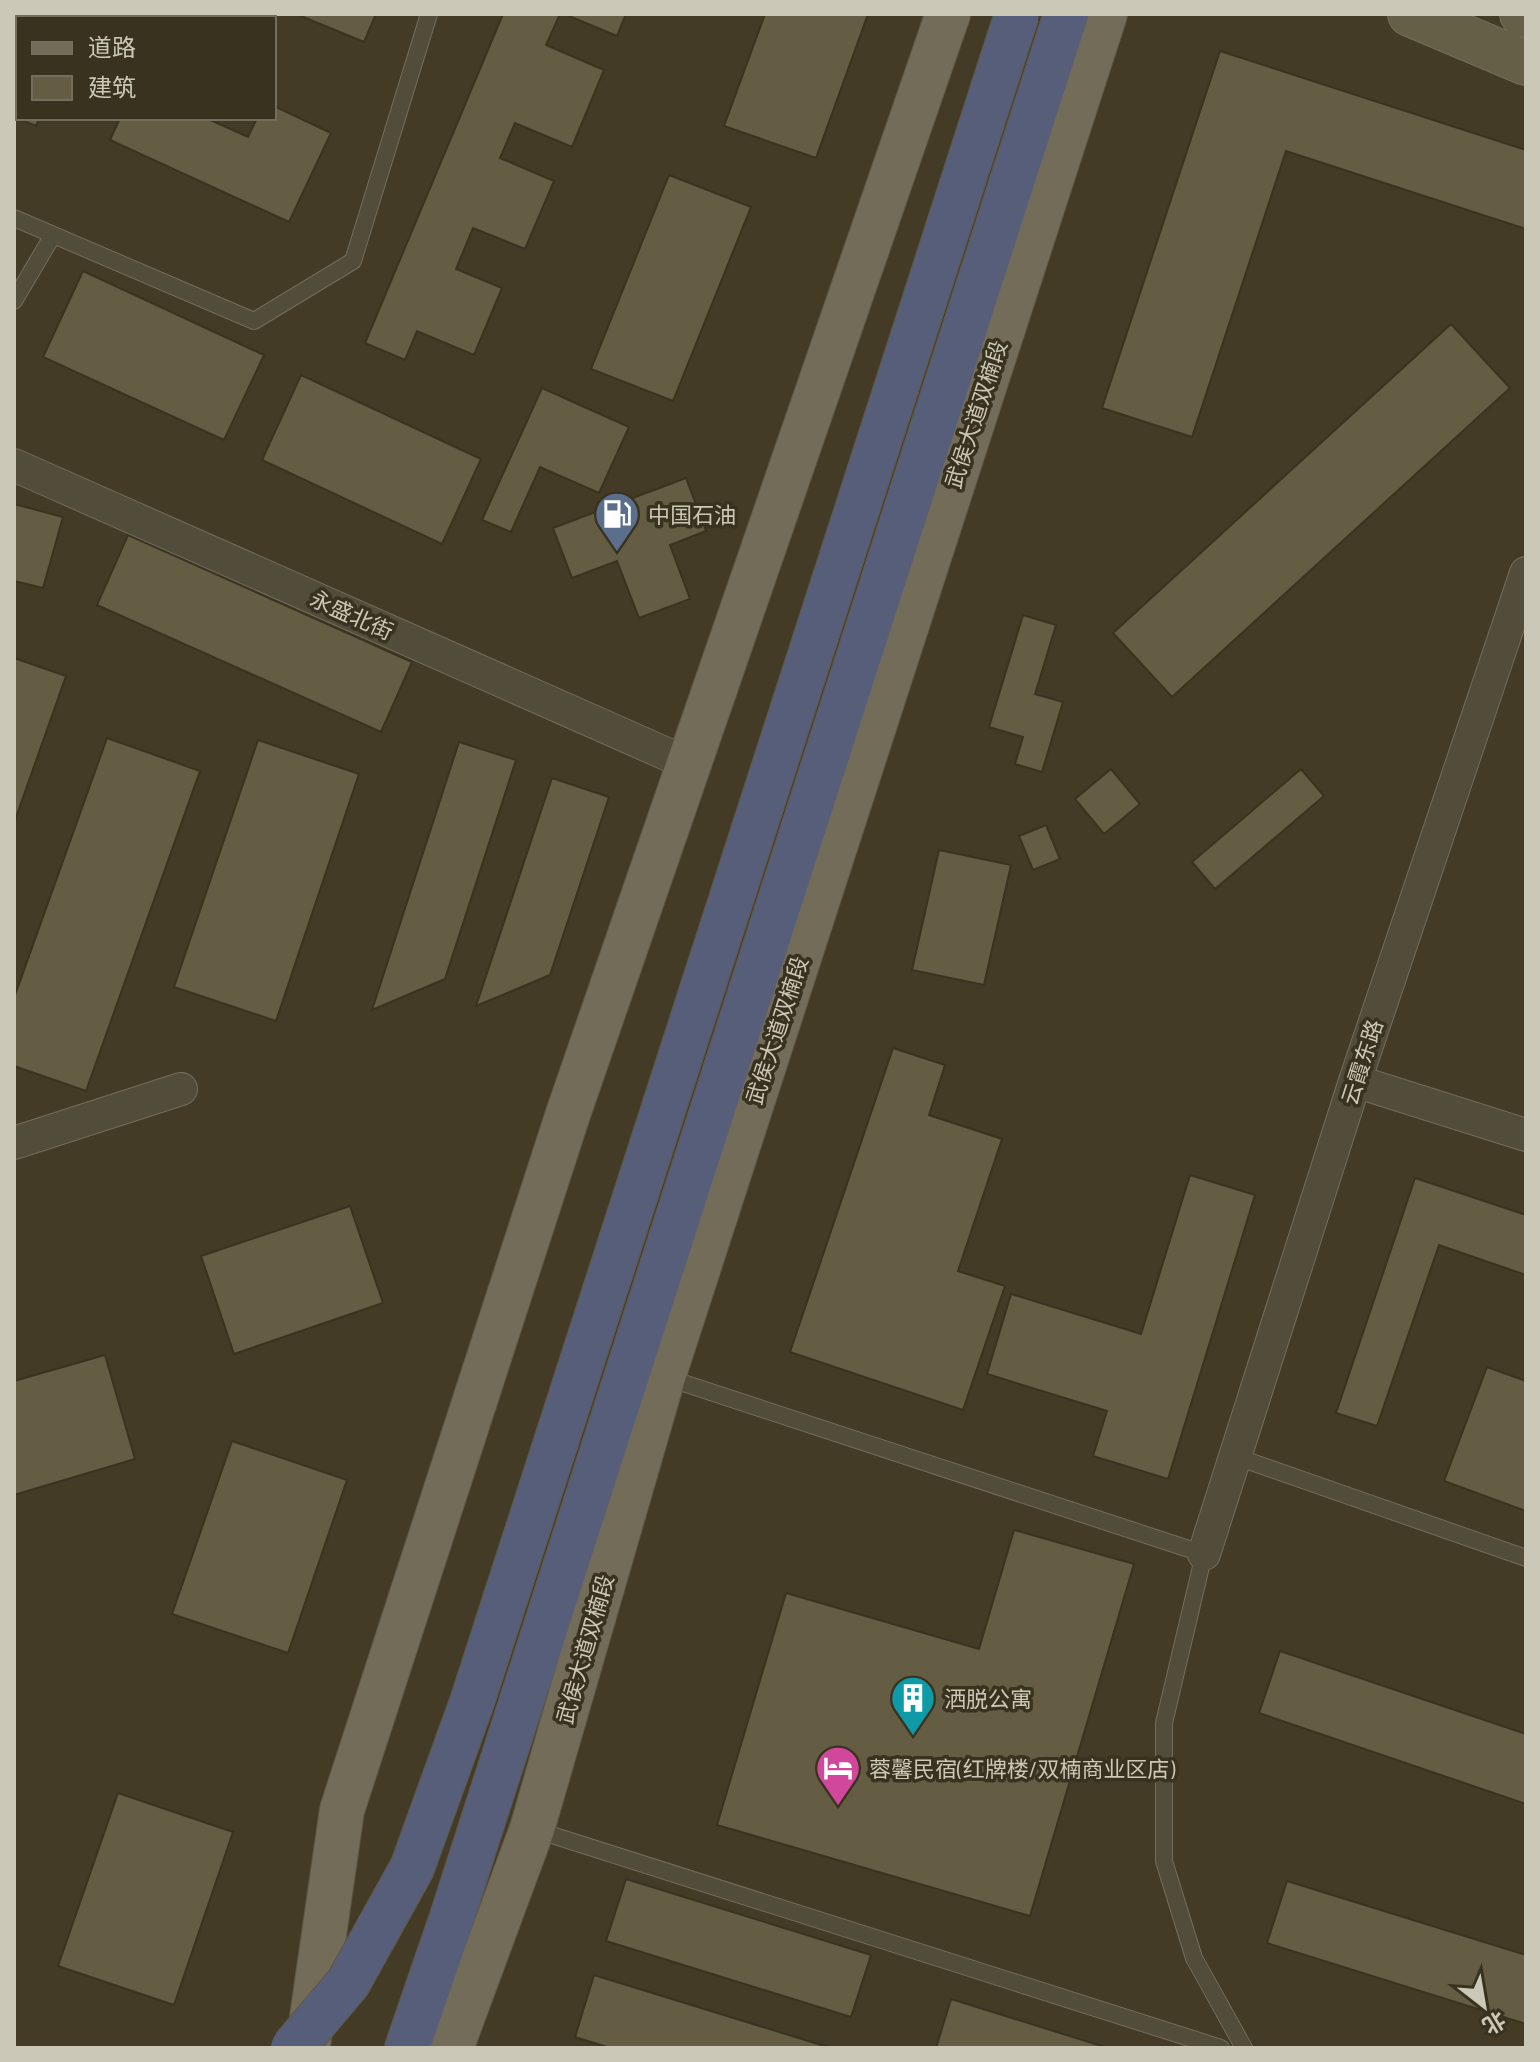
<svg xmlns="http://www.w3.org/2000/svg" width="1540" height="2062" font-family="Barlow,'Noto Sans SC',sans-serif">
<rect width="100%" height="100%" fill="#433b25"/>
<path fill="#645d44" stroke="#3a3321" stroke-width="2" d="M296,14H376L364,42Z
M503,14H560L546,45L604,70L572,147L515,123L500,158L554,181L525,249L473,228L456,269L502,288L474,355L417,331L405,360L365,343Z
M564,14H626L617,36Z
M765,14H868L816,158L724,126Z
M14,48L18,49V118H39L36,126L14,117Z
M1220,51L1526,150V229L1286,151L1192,437L1102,408Z
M274,106L331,133L289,222L110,140L120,118H206L248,137L257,118H274Z
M669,175L751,207L673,401L591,369Z
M83,271L264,355L224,440L43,357Z
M1451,324L1510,388L1172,697L1113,633Z
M301,375L481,459L442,544L262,460Z
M542,388L629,427L599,493L540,467L511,532L482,520Z
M686,478L706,531L670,545L690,599L639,618L617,561L572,578L553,528Z
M14,504L63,517L43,588L14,581Z
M128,535L412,662L381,732L97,605Z
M1023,615L1056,625L1035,694L1063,702L1042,772L1015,764L1023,737L989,727Z
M14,658L66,676L14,823Z
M107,738L200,771L86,1091L14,1066V998Z
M258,740L359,774L276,1021L174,987Z
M459,742L516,760L445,979L372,1010Z
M1111,769L1140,804L1104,834L1075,799Z
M1301,769L1324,796L1215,889L1192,862Z
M552,778L609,797L550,975L476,1006Z
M1046,825L1060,859L1033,870L1019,836Z
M939,850L1011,865L984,985L912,970Z
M893,1048L945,1065L929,1115L1002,1139L958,1271L1005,1286L963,1410L790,1352Z
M1190,1175L1255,1195L1168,1479L1093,1456L1107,1411L987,1374L1011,1294L1141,1334Z
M1415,1178L1526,1215V1275L1439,1245L1377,1426L1336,1413Z
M350,1206L383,1303L234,1354L201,1256Z
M105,1355L135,1459L14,1495V1381Z
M1487,1367L1526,1381V1511L1444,1481Z
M232,1441L347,1480L288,1653L172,1614Z
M1014,1530L1134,1564L1030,1916L717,1825L786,1593L979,1649Z
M1280,1651L1526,1734V1804L1259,1713Z
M118,1793L233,1832L174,2005L58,1966Z
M626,1879L871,1955L851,2017L606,1941Z
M1287,1881L1526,1955V2024L1267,1943Z
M594,1975L831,2048H610L575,2037Z
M951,1999L1108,2048H936Z"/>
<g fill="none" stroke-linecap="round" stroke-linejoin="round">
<g stroke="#736d5b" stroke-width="18">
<path id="lane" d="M14,218L254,321L353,261L429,14
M14,301L53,235
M665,1377L1204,1554L1164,1723V1861L1194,1958L1244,2048
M1237,1457L1526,1558
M533,1829L1221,2048"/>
</g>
<g stroke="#736d5b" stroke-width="34">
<path id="street" d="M14,465L689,764
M1355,1081L1526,1135
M14,1143L181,1089
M1204,1554L1355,1081L1526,573"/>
</g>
<g stroke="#736d5b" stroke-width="46">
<path id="secondary" d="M1410,14L1526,63
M1522,14L1526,15"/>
</g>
<g stroke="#5f5847" stroke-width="46">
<path id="primary" d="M308,2045L342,1810L568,1114L948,14
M451,2048L532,1829L663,1377L1105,14"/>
</g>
<g stroke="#5d5745" stroke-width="46">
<path id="highway" d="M407,2048L451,1920L1066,14"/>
</g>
<use href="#lane" stroke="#524c3a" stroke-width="16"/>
<use href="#street" stroke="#524c3a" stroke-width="32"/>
<use href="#secondary" stroke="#655f48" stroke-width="44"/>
<use href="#primary" stroke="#726c58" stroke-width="44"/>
<use href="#highway" stroke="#575e79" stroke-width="44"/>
<g stroke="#5d5745" stroke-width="46" stroke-linecap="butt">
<path id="highway-bridge" d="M293,2048L348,1983L412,1868L472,1702L1017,14"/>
</g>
<use href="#highway-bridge" stroke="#575e79" stroke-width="44"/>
</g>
<defs>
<g id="fuel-pin" transform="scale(2.3)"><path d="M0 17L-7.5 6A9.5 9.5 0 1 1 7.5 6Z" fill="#5c6f8a" stroke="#38321f"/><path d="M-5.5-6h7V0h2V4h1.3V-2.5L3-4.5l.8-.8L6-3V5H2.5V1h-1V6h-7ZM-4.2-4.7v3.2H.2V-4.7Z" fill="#fff"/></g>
<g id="building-pin" transform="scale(2.3)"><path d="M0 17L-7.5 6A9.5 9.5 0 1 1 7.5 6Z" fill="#0f9aa8" stroke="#38321f"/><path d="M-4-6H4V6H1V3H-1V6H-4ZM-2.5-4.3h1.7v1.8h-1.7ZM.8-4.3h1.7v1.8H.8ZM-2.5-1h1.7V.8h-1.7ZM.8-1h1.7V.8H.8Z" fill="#fff"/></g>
<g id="hotel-pin" transform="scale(2.3)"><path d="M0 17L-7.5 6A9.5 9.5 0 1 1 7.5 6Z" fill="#d1479c" stroke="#38321f"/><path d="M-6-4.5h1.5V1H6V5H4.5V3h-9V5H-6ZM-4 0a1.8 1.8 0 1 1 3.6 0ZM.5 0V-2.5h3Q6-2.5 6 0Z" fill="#fff"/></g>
</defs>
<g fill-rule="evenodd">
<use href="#fuel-pin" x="617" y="514"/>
<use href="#building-pin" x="913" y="1698"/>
<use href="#hotel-pin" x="838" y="1768"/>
</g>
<g text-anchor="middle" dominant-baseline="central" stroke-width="7" stroke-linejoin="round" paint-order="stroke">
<g font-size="22" fill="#ccc8b7" stroke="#38321f">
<text transform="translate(975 414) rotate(-72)">武侯大道双楠段</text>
<text transform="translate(352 614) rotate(24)">永盛北街</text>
<text transform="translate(776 1030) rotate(-72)">武侯大道双楠段</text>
<text transform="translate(1361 1062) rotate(-72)">云霞东路</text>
<text transform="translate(584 1649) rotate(-74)">武侯大道双楠段</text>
</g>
<g font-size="22" fill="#ccc8b7" stroke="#38321f" text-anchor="start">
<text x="648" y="514">中国石油</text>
<text x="944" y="1698">洒脱公寓</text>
<text x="869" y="1768">蓉馨民宿(红牌楼/双楠商业区店)</text>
</g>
</g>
<rect width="1540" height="2062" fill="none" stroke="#ccc8b7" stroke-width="32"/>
<rect x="16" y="16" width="260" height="104" fill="#38321f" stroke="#736e5c" stroke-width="2"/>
<rect x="32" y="42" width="40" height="12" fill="#726c58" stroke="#736e5c" stroke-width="2"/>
<text x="88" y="56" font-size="24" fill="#ccc8b7">道路</text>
<rect x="32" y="76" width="40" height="24" fill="#645d44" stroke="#736e5c" stroke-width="2"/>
<text x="88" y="96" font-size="24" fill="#ccc8b7">建筑</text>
<g transform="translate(1484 2006) rotate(149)" stroke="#38321f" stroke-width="6" paint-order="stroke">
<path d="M0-6L14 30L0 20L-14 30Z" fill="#ccc8b7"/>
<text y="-12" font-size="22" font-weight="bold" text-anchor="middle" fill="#ccc8b7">北</text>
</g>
</svg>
